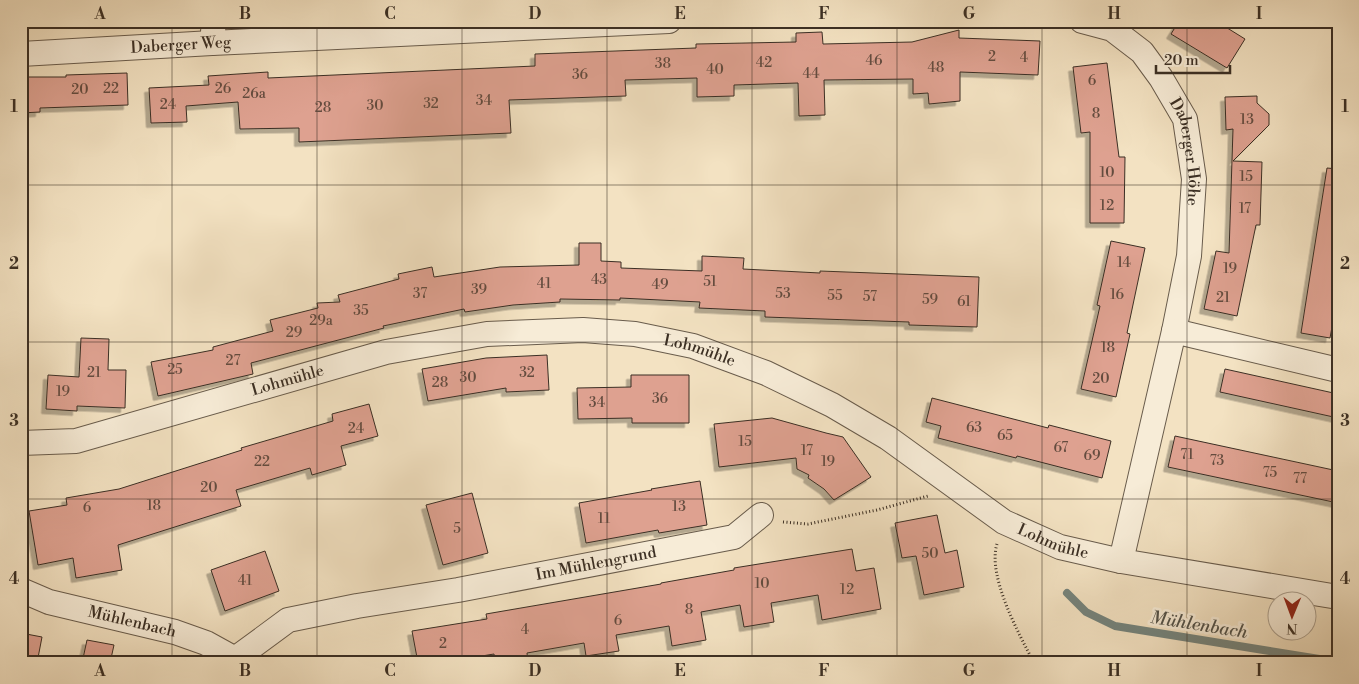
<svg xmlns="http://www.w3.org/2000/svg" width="1359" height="684" font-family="'Libre Bodoni',serif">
<defs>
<filter id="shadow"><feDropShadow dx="-4.5" dy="4.5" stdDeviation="0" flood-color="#0004"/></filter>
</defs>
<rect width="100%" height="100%" fill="#f3e2c2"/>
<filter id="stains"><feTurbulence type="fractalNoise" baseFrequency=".004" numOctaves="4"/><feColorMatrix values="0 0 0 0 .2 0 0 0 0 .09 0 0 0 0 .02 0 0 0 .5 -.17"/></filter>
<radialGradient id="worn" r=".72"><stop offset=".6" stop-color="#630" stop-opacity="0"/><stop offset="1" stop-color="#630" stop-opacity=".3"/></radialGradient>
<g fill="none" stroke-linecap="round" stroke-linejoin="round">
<path stroke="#75847d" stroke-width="8" d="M1067,593L1086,612L1115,626L1338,662"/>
</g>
<path fill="#dea190" stroke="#3b2f24" filter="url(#shadow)" d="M1179,21H1216L1245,39L1227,68L1171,34Z
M959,30V38L1040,41L1038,75L960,72V101L929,104L928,93L913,94V79L824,80L825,115L799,116L798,83L734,85V96L697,97V78L625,80L626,96L509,100L511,133L299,142V128L240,129L238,102L186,106L187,122L151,123L149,88L209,85L208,76L268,72V78L535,66V54L696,48V44L796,42V33L822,32L823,44L912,42Z
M1107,63L1119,157H1125L1124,223H1090V132L1081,133L1073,67Z
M127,73L128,105L40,108V112L21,113V77H66V75Z
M1257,96V103L1269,114V125L1233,161L1262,162L1260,225H1256L1237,316L1204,309L1216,251L1229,253L1233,129L1226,130L1225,97Z
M1327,168L1338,169V294L1330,338L1301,333Z
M1111,241L1145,248L1127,333L1130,334L1116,397L1081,389L1100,306L1097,305Z
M579,243H601V261L621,262V268L702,271V256L744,258L743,269L820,273V271L979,277L977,327L909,325V322L765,317V311L699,308L700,302L620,298V300L560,299V302L513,305L465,312L464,309L383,326L384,328L251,363L253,374L158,396L151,362L213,350V347L273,331L270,320L318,308L317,303L340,302L338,295L399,279L398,274L432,267L434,277L500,267L579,265Z
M81,338L109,339L108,370H126L125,408L77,406V411L46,409L48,375L79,377Z
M547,355L549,390L506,392V388L428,401L422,369L486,358Z
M1225,369L1338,394V418L1220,392Z
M631,375H689V423H632V418L578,419L577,388L631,387Z
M932,398L1048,428L1049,425L1111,441L1102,478L1017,456L1016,458L938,438L941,426L926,422Z
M369,404L378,436L341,446L346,465L312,475L310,468L236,490L241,506L118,545L122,570L76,578L73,558L38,565L29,511L67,505L66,498L119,489L242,450L241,448L333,421L332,414Z
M772,418L826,433L843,437L871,477L834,500L824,489L808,478L809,475L797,469L796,458L719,467L714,424Z
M1175,436L1338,471V503L1168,467Z
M700,481L707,525L659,533L658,530L586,543L579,503L652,490L651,489Z
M472,493L488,553L443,565L426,505Z
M937,515L945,553L957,550L964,587L924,595L916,556L902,558L895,523Z
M852,549L856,571L874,568L881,609L822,620L818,595L771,603L774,622L744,627L740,605L701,612L706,640L672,646L669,626L616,635L619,651L586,656L584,643L527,653L528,663H495L494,654L439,663H418L412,631L487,619L486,614L661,584V583L734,570V568Z
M265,551L279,591L225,611L211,570Z
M21,633L42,637L37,663H21Z
M87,640L114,645L110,663H82Z"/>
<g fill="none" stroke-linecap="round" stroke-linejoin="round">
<g stroke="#695c4c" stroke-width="26">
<g id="street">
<path id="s1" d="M1082,21L1112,29L1142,52L1161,78L1185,119L1194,179L1189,256L1174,331L1121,561"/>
<path d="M212,43L214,21"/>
<path id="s2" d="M21,54L212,43L669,21"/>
<path d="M1174,331L1338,370"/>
<path id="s3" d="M21,443L76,441L386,352L487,334L583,330L635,334L693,346L766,373L832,405L888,438L1004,522L1060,547L1121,561L1338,597"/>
<path id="s4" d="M21,590L49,602L175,632L206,643L235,659L239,663"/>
<path id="s5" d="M235,659L288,620L357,606L458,590L734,537L761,515"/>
</g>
</g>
<path stroke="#3b2f24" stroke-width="3" stroke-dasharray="1 2.5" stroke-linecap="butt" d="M783,522L808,524L877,510L928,496
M997,544C987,576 1019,634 1034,663"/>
<use href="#street" stroke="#f7ecd7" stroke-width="24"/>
</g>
<path fill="none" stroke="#3b2f24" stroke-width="1" stroke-opacity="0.55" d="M172,21V663M317,21V663M462,21V663M607,21V663M752,21V663M897,21V663M1042,21V663M1187,21V663M21,185H1338M21,342H1338M21,499H1338"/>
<g text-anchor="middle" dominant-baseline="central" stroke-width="5" stroke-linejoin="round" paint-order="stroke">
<g font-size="14" fill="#644c3f">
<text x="992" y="57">2</text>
<text x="1024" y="58">4</text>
<text x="874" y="61">46</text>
<text x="764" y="63">42</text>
<text x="663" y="64">38</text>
<text x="936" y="68">48</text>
<text x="715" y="70">40</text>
<text x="811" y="74">44</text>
<text x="580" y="75">36</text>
<text x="1092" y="81">6</text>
<text x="111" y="89">22</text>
<text x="223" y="89">26</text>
<text x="80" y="90">20</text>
<text x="254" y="94">26a</text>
<text x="484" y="101">34</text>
<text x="431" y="104">32</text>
<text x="168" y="105">24</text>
<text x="375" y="106">30</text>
<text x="323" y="108">28</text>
<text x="1096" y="114">8</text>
<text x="1247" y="120">13</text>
<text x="1107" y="173">10</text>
<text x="1246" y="177">15</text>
<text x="1107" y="206">12</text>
<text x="1245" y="209">17</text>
<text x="1124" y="263">14</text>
<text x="1230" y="269">19</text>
<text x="599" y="280">43</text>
<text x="710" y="282">51</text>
<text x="544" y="284">41</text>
<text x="660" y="285">49</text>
<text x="479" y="290">39</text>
<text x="420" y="294">37</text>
<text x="783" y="294">53</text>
<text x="1117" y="295">16</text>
<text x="835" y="296">55</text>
<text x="870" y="297">57</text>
<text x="1223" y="298">21</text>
<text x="930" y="300">59</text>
<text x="964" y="302">61</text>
<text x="361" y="311">35</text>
<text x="321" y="321">29a</text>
<text x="294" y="333">29</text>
<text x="1108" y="348">18</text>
<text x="233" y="361">27</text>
<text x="175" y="370">25</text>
<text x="94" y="373">21</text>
<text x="527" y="373">32</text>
<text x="468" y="378">30</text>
<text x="1101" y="379">20</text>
<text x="440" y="383">28</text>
<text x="63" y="392">19</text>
<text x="660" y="399">36</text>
<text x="597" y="403">34</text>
<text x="974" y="428">63</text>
<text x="356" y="429">24</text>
<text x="1005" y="436">65</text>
<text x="745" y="442">15</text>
<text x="1061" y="448">67</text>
<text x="807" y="451">17</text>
<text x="1187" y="455">71</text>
<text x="1092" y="456">69</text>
<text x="1217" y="461">73</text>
<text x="262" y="462">22</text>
<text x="828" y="462">19</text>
<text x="1270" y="473">75</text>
<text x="1300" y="479">77</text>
<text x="209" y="488">20</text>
<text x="154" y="506">18</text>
<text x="679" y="507">13</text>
<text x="87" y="508">6</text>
<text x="604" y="519">11</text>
<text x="457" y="529">5</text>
<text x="930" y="554">50</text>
<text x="245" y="581">41</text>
<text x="762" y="584">10</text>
<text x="847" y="590">12</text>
<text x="689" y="610">8</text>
<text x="618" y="621">6</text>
<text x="525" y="630">4</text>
<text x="443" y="644">2</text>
</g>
<g font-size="16" fill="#3b2f24" stroke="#f7ecd7">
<text stroke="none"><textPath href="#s2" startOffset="160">Daberger Weg</textPath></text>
<text stroke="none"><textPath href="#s1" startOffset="181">Daberger Höhe</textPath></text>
<text stroke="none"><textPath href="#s3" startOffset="695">Lohmühle</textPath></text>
<text stroke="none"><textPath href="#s3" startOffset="275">Lohmühle</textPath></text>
<text stroke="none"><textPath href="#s3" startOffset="1100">Lohmühle</textPath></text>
<text stroke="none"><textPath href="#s5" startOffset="379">Im Mühlengrund</textPath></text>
<text stroke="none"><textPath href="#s4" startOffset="116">Mühlenbach</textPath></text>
</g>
<g font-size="18" font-style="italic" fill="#535249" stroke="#f7ecd7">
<text transform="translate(1199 625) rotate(9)">Mühlenbach</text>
</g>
</g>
<rect width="1359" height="684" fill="none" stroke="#f3e2c2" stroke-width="55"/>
<g transform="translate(1292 616) rotate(181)"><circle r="24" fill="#f7ecd7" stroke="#aca08f"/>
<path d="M0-4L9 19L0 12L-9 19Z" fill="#8f2418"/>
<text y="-8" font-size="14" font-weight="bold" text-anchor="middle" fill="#3b2f24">N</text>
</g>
<path d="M1156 65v8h74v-8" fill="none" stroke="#3b2f24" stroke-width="2.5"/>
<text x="1164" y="65" font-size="15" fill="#3b2f24" stroke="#f7ecd7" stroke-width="4" paint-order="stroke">20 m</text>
<rect x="28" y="28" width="1304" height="628" fill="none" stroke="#3b2f24" stroke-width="2"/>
<g font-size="16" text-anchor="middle" font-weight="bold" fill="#3b2f24">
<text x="100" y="19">A</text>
<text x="245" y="19">B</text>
<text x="390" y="19">C</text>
<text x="535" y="19">D</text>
<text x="680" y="19">E</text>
<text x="824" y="19">F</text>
<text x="969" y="19">G</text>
<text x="1114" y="19">H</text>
<text x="1259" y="19">I</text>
<text x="14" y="112">1</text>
<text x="1345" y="112">1</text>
<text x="14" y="269">2</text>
<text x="1345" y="269">2</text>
<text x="14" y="426">3</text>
<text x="1345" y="426">3</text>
<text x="14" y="584">4</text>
<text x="1345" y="584">4</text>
<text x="100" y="676">A</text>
<text x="245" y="676">B</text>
<text x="390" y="676">C</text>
<text x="535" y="676">D</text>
<text x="680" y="676">E</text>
<text x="824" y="676">F</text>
<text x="969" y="676">G</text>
<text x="1114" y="676">H</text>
<text x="1259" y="676">I</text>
</g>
<rect width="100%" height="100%" filter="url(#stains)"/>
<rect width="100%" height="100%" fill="url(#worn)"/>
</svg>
